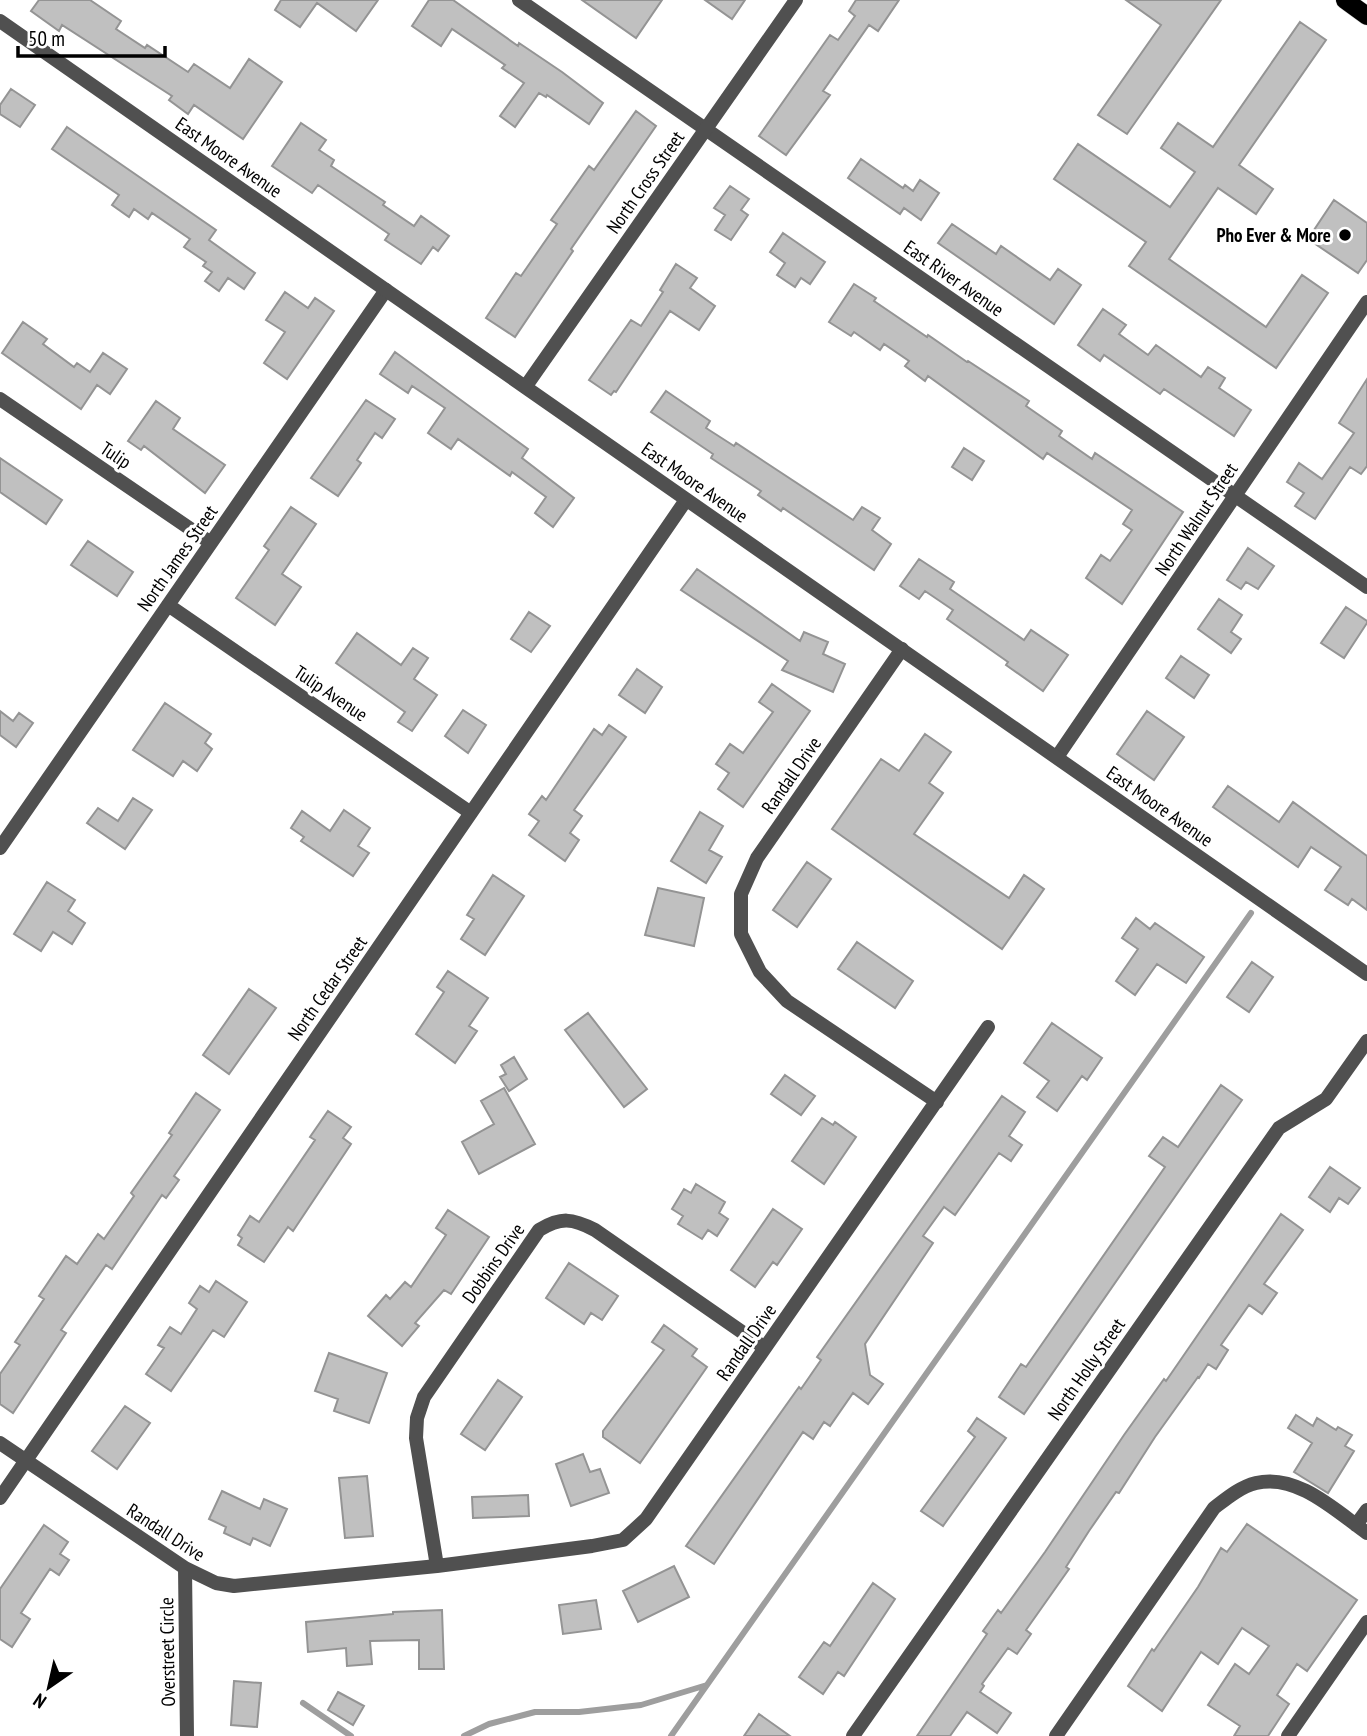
<svg xmlns="http://www.w3.org/2000/svg" width="1367" height="1736" font-family="'PT Sans Narrow',sans-serif">
<rect width="100%" height="100%" fill="#fff"/>
<g fill="none" stroke-linecap="round" stroke-linejoin="round">
<path stroke="#9e9e9e" stroke-width="6" d="M303,1703L351,1736
M464,1736L489,1724L535,1712H579L641,1705L707,1685
M671,1736L1251,913"/>
</g>
<path fill="#c0c0c0" stroke="#949494" stroke-width="2" d="M39,0H90L121,21L116,29L145,48L147,45L188,72L194,64L230,88L249,59L282,82L243,139L194,105L188,114L169,100L172,96L62,25L59,31L31,11Z
M281,0H378L356,31L317,3L300,27L275,10Z
M429,0H453L518,46L519,43L562,72L603,103L589,124L547,95L546,97L539,93L515,127L500,116L524,83L502,68L505,65L452,29L441,46L412,26Z
M582,0H662L636,38Z
M705,0H745L732,19Z
M856,0H899L878,31L869,25L823,91L830,95L786,155L759,136L830,35L838,40L855,16L849,11Z
M1126,0H1221L1127,134L1098,115L1161,25Z
M1300,22L1326,40L1239,165L1273,189L1256,214L1218,188L1169,259L1266,327L1302,275L1328,293L1276,368L1129,266L1146,242L1054,179L1078,144L1170,207L1195,172L1161,148L1178,123L1213,147Z
M11,89L35,105L20,127L0,114V105Z
M636,111L656,126L571,249L573,251L515,337L486,318L516,273L521,276L557,224L551,220L589,166L594,170Z
M301,123L326,140L319,150L334,160L331,166L385,202L383,205L414,226L421,216L449,236L438,251L433,247L421,264L385,240L389,234L318,185L312,193L272,166Z
M67,127L216,230L209,240L255,273L244,289L228,278L219,291L205,281L212,272L203,266L206,262L184,247L190,239L152,213L148,219L134,209L129,217L112,205L119,195L52,149Z
M861,159L903,188L905,185L913,191L920,180L939,193L921,220L904,208L900,214L848,178Z
M730,186L749,199L741,210L748,215L731,240L715,230L725,215L714,208Z
M1334,200L1367,223V260L1358,273L1308,239Z
M952,224L996,254L1001,246L1050,280L1058,269L1081,285L1054,324L938,243Z
M783,233L825,262L810,284L801,278L795,287L777,275L785,263L770,252Z
M676,264L697,278L690,288L715,306L699,330L670,311L616,392L614,391L611,395L589,380L631,320L641,326L663,292L660,290Z
M854,284L876,298L874,301L927,337L928,335L967,362L968,361L1029,401L1026,406L1062,431L1059,436L1092,459L1095,453L1183,512L1122,604L1086,578L1101,555L1110,561L1132,530L1123,524L1132,510L1047,453L1043,459L928,376L925,381L905,366L909,361L884,344L880,350L854,332L851,336L829,322Z
M285,292L308,308L315,298L334,311L287,379L264,363L285,332L266,320Z
M1103,309L1126,325L1119,334L1148,355L1156,345L1201,377L1208,367L1225,378L1219,388L1251,410L1234,436L1164,389L1160,394L1104,355L1100,361L1078,345Z
M23,322L47,339L43,344L74,367L77,363L90,372L103,353L127,369L110,394L97,385L81,409L2,353Z
M395,352L528,449L522,458L574,498L553,527L535,513L546,497L512,472L510,476L458,439L451,449L428,433L445,408L412,386L408,393L380,374Z
M1367,379V466L1361,474L1350,467L1315,519L1295,506L1304,493L1287,482L1299,463L1322,479L1354,433L1339,423Z
M666,391L710,421L706,428L734,446L736,443L853,520L862,507L880,518L872,530L891,544L874,570L783,508L781,511L758,495L761,491L711,458L713,454L651,412Z
M366,400L395,419L382,438L375,433L357,460L361,463L338,496L311,478Z
M156,401L180,418L173,429L225,465L205,493L144,446L141,450L128,441Z
M964,448L984,461L972,480L952,467Z
M0,458L62,500L46,524L0,492Z
M291,507L316,524L282,574L301,587L275,625L236,598L269,550L264,546Z
M88,541L133,572L117,596L71,565Z
M1248,548L1274,566L1258,589L1246,582L1241,589L1227,580Z
M919,559L954,582L950,589L1024,640L1031,630L1068,655L1043,691L1006,665L1008,662L947,619L953,610L925,591L919,599L900,586Z
M697,569L800,641L804,632L828,642L823,654L845,664L833,692L782,670L788,661L681,590Z
M1219,599L1242,615L1231,632L1241,639L1231,653L1198,629Z
M1346,607L1367,621V623L1344,658L1321,643Z
M529,612L550,626L531,652L511,639Z
M357,633L401,665L413,648L428,658L414,679L437,695L412,731L398,722L405,712L336,663Z
M1181,656L1209,675L1194,698L1166,678Z
M637,669L662,687L645,713L619,695Z
M772,684L810,711L743,807L718,789L729,773L716,764L730,744L743,753L773,712L759,702Z
M165,703L211,734L205,743L212,749L197,771L183,761L173,776L133,750Z
M463,710L486,725L468,753L445,736Z
M0,711L13,721L19,713L33,723L16,747L0,735Z
M1147,711L1184,737L1154,780L1117,754Z
M609,725L626,737L574,810L582,816L570,833L579,840L565,861L529,835L539,821L529,814L542,796L546,800L594,729L602,735Z
M925,734L951,752L929,783L943,793L914,834L1009,898L1024,875L1044,889L1002,949L832,829L881,759L899,771Z
M1228,786L1279,822L1293,802L1367,856V910L1352,899L1348,905L1325,890L1341,867L1311,847L1298,867L1213,807Z
M133,798L152,810L125,849L87,823L98,808L118,821Z
M344,810L370,828L358,846L369,853L353,876L301,841L304,837L291,828L302,811L330,831Z
M700,812L723,826L709,850L722,857L706,883L671,861Z
M807,862L831,879L797,927L773,910Z
M493,875L524,896L485,955L461,939L474,919L467,915Z
M47,882L75,900L68,911L85,923L72,944L53,932L41,951L14,934Z
M658,888L704,898L694,946L645,935Z
M1136,918L1150,929L1155,923L1204,957L1186,983L1157,964L1135,995L1116,981L1138,949L1122,938Z
M857,942L913,981L895,1008L838,969Z
M1252,962L1273,977L1249,1012L1227,997Z
M448,971L488,998L469,1026L477,1031L455,1063L416,1034L444,992L437,987Z
M249,989L276,1008L229,1074L203,1055Z
M588,1013L647,1089L624,1107L565,1030Z
M1052,1023L1102,1058L1087,1080L1082,1076L1057,1111L1037,1097L1049,1081L1024,1063Z
M514,1057L527,1079L509,1091L500,1077L506,1074L501,1065Z
M785,1075L815,1096L801,1115L771,1094Z
M1221,1085L1242,1100L1024,1414L999,1397L1021,1364L1026,1367L1165,1167L1149,1156L1163,1137L1178,1147Z
M504,1088L535,1144L479,1174L462,1142L494,1124L481,1101Z
M196,1093L220,1110L174,1176L179,1180L166,1198L162,1195L112,1269L106,1265L61,1330L66,1333L13,1413L0,1404V1374L20,1345L15,1342L44,1299L39,1296L66,1256L77,1264L98,1234L104,1239L134,1196L131,1193L172,1135L169,1133Z
M1002,1096L1025,1112L1009,1136L1022,1145L1011,1161L999,1153L955,1215L944,1207L923,1236L933,1243L865,1344L870,1375L883,1384L868,1404L853,1393L830,1426L824,1422L813,1439L803,1432L714,1564L686,1546L799,1387L801,1389L821,1360L817,1357Z
M328,1111L351,1127L343,1138L351,1144L293,1231L288,1227L264,1262L238,1245L242,1238L238,1235L250,1216L259,1222L315,1140L310,1137Z
M822,1118L833,1125L835,1122L856,1137L824,1184L792,1161Z
M1330,1167L1360,1188L1348,1204L1339,1198L1330,1212L1309,1197Z
M696,1184L725,1202L719,1213L728,1219L717,1236L708,1230L702,1239L678,1224L683,1216L672,1209L684,1189L691,1193Z
M773,1209L802,1229L777,1265L773,1262L755,1287L731,1270Z
M448,1210L489,1237L451,1294L444,1290L415,1323L419,1326L402,1346L368,1316L386,1295L390,1299L405,1282L411,1287L446,1235L436,1228Z
M1281,1214L1303,1230L1264,1284L1277,1293L1262,1314L1249,1305L1221,1345L1228,1350L1216,1369L1208,1364L1199,1378L1198,1377L1155,1437L1119,1493L1116,1492L1089,1531L1066,1567L1069,1569L1026,1630L1031,1634L1017,1654L1008,1648L982,1684L984,1686L980,1692L1011,1713L997,1733L967,1712L950,1736H917L987,1634L983,1631L998,1610L1001,1613L1045,1552L1124,1435L1164,1379L1166,1381Z
M569,1263L618,1296L602,1320L591,1313L584,1324L546,1298Z
M216,1281L247,1302L224,1337L213,1330L171,1391L146,1374L164,1348L158,1345L170,1327L181,1334L197,1309L189,1303L200,1286L209,1292Z
M664,1325L697,1349L692,1356L707,1367L640,1463L603,1437V1431L664,1350L652,1342Z
M329,1353L387,1373L369,1423L334,1411L338,1399L315,1391Z
M498,1380L522,1397L485,1450L461,1434Z
M125,1406L150,1423L117,1469L92,1451Z
M1296,1415L1313,1426L1317,1418L1336,1430L1338,1427L1352,1435L1345,1446L1354,1451L1328,1493L1294,1472L1312,1443L1288,1428Z
M977,1418L1006,1438L943,1526L921,1511L975,1437L968,1431Z
M583,1454L590,1472L600,1469L609,1493L571,1506L556,1464Z
M367,1476L373,1536L345,1538L339,1478Z
M222,1491L260,1509L264,1499L287,1509L270,1546L253,1538L250,1545L224,1533L226,1527L209,1519Z
M528,1495L529,1516L473,1518L472,1497Z
M1247,1524L1357,1600L1307,1671L1297,1664L1277,1695L1289,1704L1268,1736H1234L1240,1726L1208,1705L1235,1664L1249,1674L1269,1646L1242,1628L1218,1664L1201,1652L1162,1711L1128,1686L1152,1649L1154,1651L1198,1587L1221,1548L1227,1552Z
M44,1525L68,1542L60,1554L69,1560L59,1575L50,1569L21,1613L30,1619L12,1647L0,1639V1589Z
M674,1566L689,1597L638,1622L623,1591Z
M873,1583L895,1599L844,1676L838,1672L823,1694L799,1677L824,1642L830,1646Z
M596,1600L601,1629L563,1634L559,1605Z
M442,1610L444,1669H419V1640L370,1641L372,1664L347,1666L346,1648L308,1652L306,1622L393,1614V1612Z
M234,1681L261,1683L257,1727L231,1725Z
M338,1692L364,1706L353,1725L328,1710Z
M759,1714L790,1736H744Z"/>
<g fill="none" stroke-linecap="round" stroke-linejoin="round">
<g stroke="#dbdbdb" stroke-width="19">
<path id="primary" d="M1345,0L1367,16"/>
</g>
<path stroke="#505050" stroke-width="14" d="M519,0L1367,587
M0,399L211,543
M168,605L471,813
M902,649L757,858L741,894V934L760,972L787,1001L937,1102
M1057,757L1367,302
M0,848L386,290
M0,1443L185,1568L216,1583L234,1586L437,1566L592,1546L623,1540L646,1519L988,1027
M0,1498L686,500
M1356,1525L1367,1510
M437,1566L416,1438L417,1418L424,1397L539,1230C561,1217 572,1218 595,1230L765,1348
M185,1568L187,1736
M853,1736L1279,1128L1326,1099L1367,1041
M1056,1736L1214,1508C1227,1498 1240,1487 1256,1483C1297,1473 1336,1511 1367,1533
M1288,1736L1367,1622"/>
<path stroke="#505050" stroke-width="14" d="M0,21L1367,974
M526,386L796,0"/>
<use href="#primary" stroke="#000" stroke-width="18"/>
</g>
<circle fill="#000" stroke="#fff" stroke-width="2.5" cx="1345" cy="235" r="7"/>
<g text-anchor="middle" dominant-baseline="central" stroke-width="6" stroke-linejoin="round" paint-order="stroke">
<g font-size="19" fill="#000" stroke="#fff">
<text transform="translate(229 157) rotate(35)">East Moore Avenue</text>
<text transform="translate(645 182) rotate(-55)">North Cross Street</text>
<text transform="translate(954 278) rotate(35)">East River Avenue</text>
<text transform="translate(116 455) rotate(34)">Tulip</text>
<text transform="translate(695 482) rotate(35)">East Moore Avenue</text>
<text transform="translate(1196 519) rotate(-56)">North Walnut Street</text>
<text transform="translate(177 558) rotate(-55)">North James Street</text>
<text transform="translate(331 693) rotate(34)">Tulip Avenue</text>
<text transform="translate(791 775) rotate(-55)">Randall Drive</text>
<text transform="translate(1160 806) rotate(35)">East Moore Avenue</text>
<text transform="translate(327 988) rotate(-55)">North Cedar Street</text>
<text transform="translate(493 1263) rotate(-55)">Dobbins Drive</text>
<text transform="translate(746 1342) rotate(-55)">Randall Drive</text>
<text transform="translate(1086 1369) rotate(-55)">North Holly Street</text>
<text transform="translate(166 1532) rotate(33)">Randall Drive</text>
<text transform="translate(167 1652) rotate(-91)">Overstreet Circle</text>
</g>
<g font-size="19" font-weight="bold" fill="#000" stroke="#fff" text-anchor="end">
<text x="1331" y="235">Pho Ever &amp; More</text>
</g>
</g>
<g transform="translate(49 1687) rotate(214)" stroke="#ffffff" stroke-width="5" paint-order="stroke">
<path d="M0-5L12 26L0 18L-12 26Z" fill="#000000"/>
<text y="-10" font-size="19" font-weight="bold" text-anchor="middle" fill="#000000">N</text>
</g>
<path d="M18 46v10h147v-10" fill="none" stroke="#000000" stroke-width="3.5"/>
<text x="28" y="46" font-size="21" fill="#000000" stroke="#ffffff" stroke-width="5" paint-order="stroke">50 m</text>
</svg>
